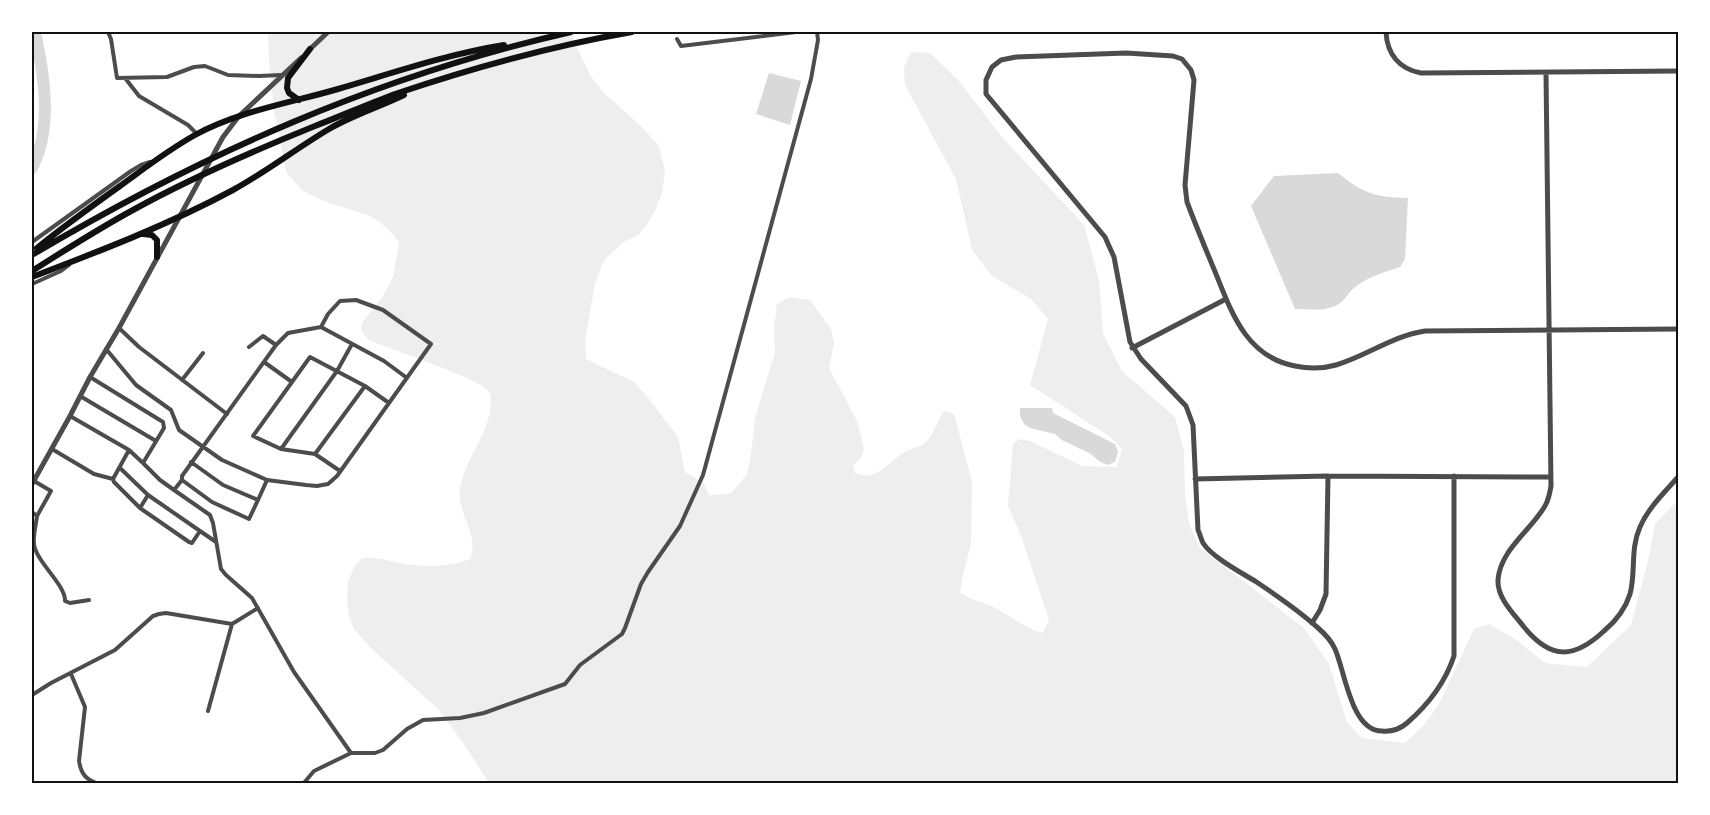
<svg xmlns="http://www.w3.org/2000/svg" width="1710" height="815" font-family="'PT Sans Narrow',sans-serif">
<rect width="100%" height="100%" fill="#fff"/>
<path fill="#eee" d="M268,32H570L591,77L606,95L643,128L659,146L665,171L662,193L655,211L646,226L639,234L624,242L606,258L601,267L595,284L585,341L586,359L634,382L646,395L678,437L685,472L704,484L709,495L730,494L747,475L751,454L755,418L775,352L774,328L777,304L789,297L810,300L831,329L834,343L829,368L858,423L864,450L860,459L853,465L855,473C875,483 888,463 903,453C910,449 919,447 925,443C934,435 937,420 944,411L954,414L972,481L971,544L963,574L960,592C971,601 979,600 991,606C1009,614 1023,628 1043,633L1049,620L1020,533L1008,506L1013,444L1020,439L1030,441L1082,466L1117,467L1122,449L1109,436L1030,385L1048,319L1031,299L992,276L972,250L956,179L905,85L904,68L911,52L930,53L959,81L1001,136L1084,225L1099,280L1103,333L1122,371L1175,417L1184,450L1185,495L1189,523L1199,547L1304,628L1329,664L1347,722L1362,738L1405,743L1423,726L1439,704L1474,629L1489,624L1515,639L1545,663L1587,667L1631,625L1649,557L1655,524L1678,500V783H489L463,743L438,709L372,649L354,629L349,616L347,600L348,581L356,564L362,558C375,557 386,560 399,563C423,567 447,568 470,559C480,534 456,513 460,488C464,464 481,444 488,420C490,414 492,400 490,393C484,379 388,349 369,340C364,335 359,330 362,323L383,296L393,277L399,244L394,235L381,223L370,216L327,202L303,191L286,172L274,110L269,60Z"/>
<path fill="#d9d9d9" d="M769,73L801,81L790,125L756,114Z
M1338,173C1364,194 1375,197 1408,198L1405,259L1400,267C1385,272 1366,277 1353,289C1347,294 1345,301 1337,305C1324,312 1309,309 1295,309L1251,206L1274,176Z
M1020,408H1052L1053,413L1115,444L1118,452L1115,462L1107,465L1099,461L1091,454L1062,440L1055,434L1030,428L1024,424L1020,416Z"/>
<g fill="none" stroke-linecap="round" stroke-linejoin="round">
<path stroke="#d9d9d9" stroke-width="12" d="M32,168C53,128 44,74 35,32"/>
<path stroke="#4c4c4c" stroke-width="4" d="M108,32L111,39L117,78L167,77L194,67L205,66L228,75L259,76L281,75
M677,39L681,46L796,32
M125,78L139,96L188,125L197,134
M32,242L131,171L141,165L150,162
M32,284L61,271L69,265
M119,328L139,347L227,414
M249,347L263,336L276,345
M106,349L136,385L171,410L179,430L222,460L267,480L306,485L317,486L328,484L337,476L431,344L383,310L356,300L340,301L328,314L321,327
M264,362L292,382L253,436L281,449L337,371L352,344
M182,380L203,353
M292,382L310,357L365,386L389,403
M80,396L156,441
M70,416L129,450L143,463L164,428L163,422L90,377
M52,449L94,474L113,479L114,482L140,508L189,542L192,543L200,531L216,542
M281,449L315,454
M191,462L223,485L258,500L267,480
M143,463L160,480L174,490L182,480V476L276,345L288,333L321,327L384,361L407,378
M120,468L148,495L140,508
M340,471L315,454L365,386
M113,479L129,450
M182,480L212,502L249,519L258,500
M174,490L210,515L213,523L221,569L226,575L252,598L294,672L351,753
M148,495L200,531
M32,512L37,516L51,491L34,481
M37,516C36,525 33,535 34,544C36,562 66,585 65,601L70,603L89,600
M71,674L85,707L79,761C81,774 86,780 99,784
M32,695L51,683L115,650L153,616L159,614L166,613L232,624L258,608
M208,711L232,624
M32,783V784
M303,784L314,771L351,753H375L383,750L407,729L423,720L460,718L484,713L565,684L580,665L622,634L625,628L641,584L648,572L680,526L703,475L811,79L818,40L817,32"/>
<path stroke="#4c4c4c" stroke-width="5" d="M1386,32C1387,54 1399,69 1421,73L1678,71
M308,51L328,32
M1546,73L1551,486C1550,492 1549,498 1546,504C1534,528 1500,549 1498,580C1497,598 1514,614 1524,627C1551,660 1574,659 1604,631C1616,621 1625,610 1630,594C1636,572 1630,549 1640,527C1648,508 1665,492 1678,477
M1132,348L1226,299
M1454,476V656C1445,683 1429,704 1407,723C1400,729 1392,732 1382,731C1351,731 1345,671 1335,649C1331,640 1324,633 1317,627C1298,610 1276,595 1255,581C1240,572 1212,557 1203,543C1201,539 1200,534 1198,530L1193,425L1186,406L1141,359L1130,342L1114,257L1105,237L986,94V80L992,67L1001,60L1016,57L1126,53L1173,56L1182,59L1191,70L1194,80L1185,185L1187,202C1196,226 1206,250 1216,274C1232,314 1247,357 1295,366C1309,369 1322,369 1336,365C1367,356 1392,336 1425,331L1678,329
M1195,479L1328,476L1551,477
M32,484L70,416L90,377L119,328L223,137L239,116L301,58
M1312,623L1320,610L1326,594L1328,476"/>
<path stroke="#111" stroke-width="6" d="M299,100L289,93L287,88L288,78L310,49
M143,234L152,235L157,240V257
M37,248C64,226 92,206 120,186C145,168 168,150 195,135C239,111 290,103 338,89C393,73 448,54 504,45
M32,255C202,154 378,76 571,32
M32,271C65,250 98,229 133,210C191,178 253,151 315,126C341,116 368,104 395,94C472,68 551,46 632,32
M32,277C100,251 168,225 233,190C266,172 297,148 329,129C353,115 379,107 404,95"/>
</g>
<rect width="1710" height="815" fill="none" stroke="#ffffff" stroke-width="66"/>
<rect x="33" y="33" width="1644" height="749" fill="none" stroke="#111" stroke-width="2"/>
</svg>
